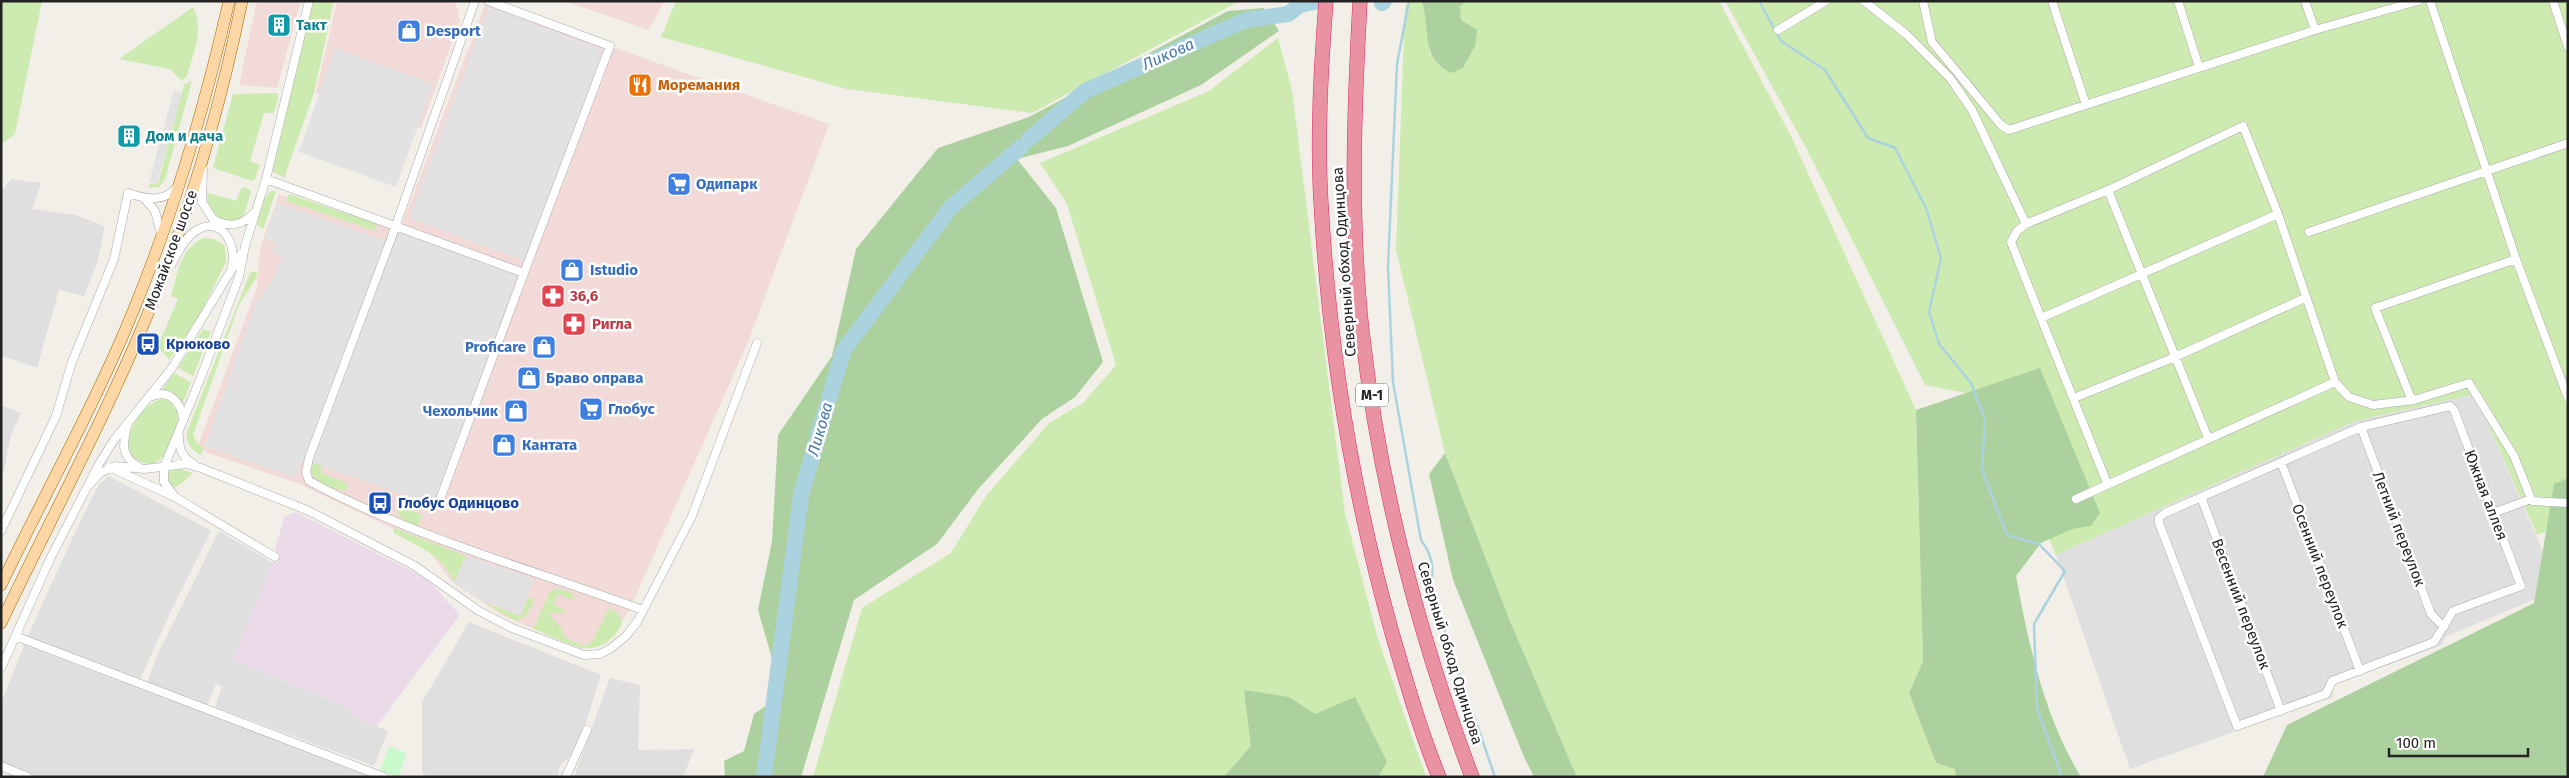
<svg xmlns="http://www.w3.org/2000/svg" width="2569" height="778" font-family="'Fira Sans',sans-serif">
<rect width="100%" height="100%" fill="#f2efe9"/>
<path fill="#e0dfdf" d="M11,179L41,183L32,209L75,215L105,226L97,263L84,296L59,290L37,368L3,356L1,361V192Z
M2475,394L2559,589L2445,637L2442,645L2334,685L2332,697L2130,769L2056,555L2355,421Z
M1,405L21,413L11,435L1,485Z
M109,476L211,531L171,611L140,679L27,638L75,532L99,484Z
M219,531L273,563L233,660L350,708L353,717L388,731L374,766L215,707L222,687L216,684L207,706L147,682L157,656Z
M469,622L601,675L577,750L560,765L557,777H430L422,773V702Z
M24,645L371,777H37L1,763V703Z
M610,678L640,685L638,750L694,749L683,777H574Z"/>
<path fill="#f2dad9" d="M257,1H301L277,88L239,85Z
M337,1H455L460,20L421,128L316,93Z
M565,1H665L648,30Z
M486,2L829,124L748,342L629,611L607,643L581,648L503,616L452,582L423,543L297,483L197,449L257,287L260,248L279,194L400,230Z"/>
<path fill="#ebdbe8" d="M296,512L427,579L460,615L377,726L353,717L350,708L233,660L275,557L276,544L285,516Z"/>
<path fill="#cdebb0" d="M1,1H42L15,134L1,145Z
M312,1H334L314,93L284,178L272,171V164Z
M676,1H1240L1032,113L847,89L661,37Z
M1410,1L1422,2L1427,17L1430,55L1461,20L1460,7L1466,1H1719L1791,136L1916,410L1923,661L1909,693L1936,763L1955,769L1956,777H1577L1510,621L1445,453L1396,250L1405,6Z
M1725,1H2568V522L2537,535L2475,394L2355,421L2056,555L1986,397L1925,385L1804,144Z
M193,7C205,28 193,54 187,76L182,81L170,69L119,59Z
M1278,38L1292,90L1345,513L1378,639L1426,777H813L862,608L951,553L986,496L1049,423L1083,403L1116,365L1067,204L1040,163L1209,91Z
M192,81L165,179L159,187L149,188L150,184H158L184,84Z
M278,93V99L274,113H264L250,161L260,165L254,181L249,180L213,168L233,94Z
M245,187L251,191L244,216L238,223L222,221C214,213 205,205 208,193L236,201L241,189Z
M271,191H276L263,230L257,224C259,212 261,199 271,191Z
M289,194L377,224L375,231L286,201Z
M204,238L214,239L225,246L226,262L199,317L169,360L158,346L178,299L171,296C178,272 180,248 204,238Z
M254,271L257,272V277L239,305L193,435L198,444L204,447L201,455C190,449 184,442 188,429L250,273Z
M203,329L211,332L193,376L178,368Z
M174,373L191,382L183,403L162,390Z
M161,399L169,401L179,414C175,442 158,486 128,451C126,431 141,405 161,399Z
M317,452L323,464L320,472L348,484L346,490C336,490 313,484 311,471C311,466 315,457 317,452Z
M180,469L193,473L182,483L172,489L167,475L171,471Z
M399,506L422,515L418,527L405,521L397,512Z
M394,528L466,556L454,583C445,556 417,546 394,533Z
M556,588L572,593L574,601L558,594L553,604L567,612L548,614L563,630V637L586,646L593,640L609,608L618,613L622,621C618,637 602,650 584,648C570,646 547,634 533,629L550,592Z
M528,597L534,599C530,610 528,617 516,621L482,602L521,616Z"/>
<path fill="#add19e" d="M1466,1L1460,7L1461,20L1477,30L1475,46L1463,68L1451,73C1420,57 1431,32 1422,2Z
M1264,8L1279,31L1201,85L1068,146L1017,159L1056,208L1103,362L1075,397L1042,419L979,488L937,544L854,600L801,777H725L724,761L744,751L754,714L770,703L778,679L758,610L772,541L778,435L832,356L856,249L938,148L1029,117L1228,11Z
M2040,368L2100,513L2091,526L2072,529L2041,543L2016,576C2029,646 2044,716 2081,777H1956L1955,769L1936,763L1909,693L1923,661L1916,410Z
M1445,453L1510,621L1577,777H1534L1524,757L1453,580L1429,474Z
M2568,478V777H2263L2287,725L2534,603L2554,484Z
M1244,690L1289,697L1315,714L1355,697L1387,762L1378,777H1224L1251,746Z"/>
<path fill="#c8facc" d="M389,746L406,753L399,777L380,771Z"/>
<path fill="#e2e2e2" d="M489,7L603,50L524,261L409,218Z
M335,48L433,84L396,187L299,152Z
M174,90L182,93L157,184L149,182Z
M277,203L394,244L399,232L518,273L435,506L302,459L295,478L205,446L256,302L272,282L282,256L273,252L276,244L265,239Z
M466,556L534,579L520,615L480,600L454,583Z"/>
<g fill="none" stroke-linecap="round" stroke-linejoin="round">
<path stroke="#aad3df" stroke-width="2.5" d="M1409,1L1397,64L1388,267L1393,382L1421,540C1432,554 1435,571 1430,588L1495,777
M1759,1L1781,41L1825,70L1868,138L1895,148L1926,208L1941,258L1929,312L1939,344L1971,383L1985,419L1982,470L2007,535L2039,544L2065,571L2034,624L2037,709L2061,774L2059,777"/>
<path stroke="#aad3df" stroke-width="16" d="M1382,3L1384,1
M1029,139L1085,91L1246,20L1288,14L1300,5L1320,1
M764,777L801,495L843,351L951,207L1021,147"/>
<g stroke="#a9a9a9" stroke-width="9">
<path id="street" d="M475,1L391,239L309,458L306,472L309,481C415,538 531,569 643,610
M488,1L610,46L524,273
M1864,1L1906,34L1950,78L1972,110L2026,224
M1923,1L1932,42L2001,125L2009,130L2315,30L2418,1
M2052,1L2086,105
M2178,1L2199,67
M2305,1L2315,30
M2430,1L2516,259L2568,398
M2553,1L2568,47
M1778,30L1826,1
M203,169L202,202L213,219C230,229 243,225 255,212
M266,179L524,273L439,502
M2108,190L2026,224L2017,231L2011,242L2041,318L2278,214
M144,198L155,211L161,234
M2309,232L2568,143
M2516,259L2375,308L2410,396L2414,400L2469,383L2514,456L2532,501L2568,503
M171,265C177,255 183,240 194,232C219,214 237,241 232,265
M2041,318L2107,483
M150,397C169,388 182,402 183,421
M2074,398L2175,357L2305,298
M2450,406L2454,410L2521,586L2453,611L2434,642L2332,681L2326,694L2237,726L2159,523V518L2165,513L2361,427Z
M127,426C123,444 120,456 139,467
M2361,427L2431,614L2444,627
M179,436C179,450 182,457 195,465
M2208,438L2108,190L2243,126L2278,214L2335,382
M2281,462L2360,671
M109,467L175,497L275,557
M88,486L100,473L115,466L144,469L187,464L201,468L309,511L415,566L479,611L512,628L584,655L600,654L610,649L626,636L637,622L692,516L757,343
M175,497L164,482V467L199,382L239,277L245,246L266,179L309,1
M2201,497L2281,711
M2076,499L2335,382L2349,397L2373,405L2414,400
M2493,513L2531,499
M1,531L56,416L72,362L114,259L128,193C146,199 163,203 176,188
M15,636L384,777
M1,668L51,557L99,464L114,440L172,368L241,254
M1,766L28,777
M566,777L587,730"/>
</g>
<g stroke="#a06b00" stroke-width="12">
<path id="primary" d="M1,585C45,493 96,403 134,309C175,209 205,106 229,1
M1,623C50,520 104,420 147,316C189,215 220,108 242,1"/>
</g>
<g stroke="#dc2a67" stroke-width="15">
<path id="highway" d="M1326,1C1321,68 1317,136 1321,203C1329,349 1353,494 1392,633C1406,681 1420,730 1439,777
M1360,1C1354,111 1350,221 1362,331C1379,483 1418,633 1472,777"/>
</g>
<use href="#street" stroke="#fff" stroke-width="8"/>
<use href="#primary" stroke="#fcd6a4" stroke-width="11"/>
<use href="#highway" stroke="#e892a2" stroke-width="14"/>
</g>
<defs>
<g id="building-square" transform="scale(1.25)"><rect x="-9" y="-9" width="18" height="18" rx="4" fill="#0f9aa8" stroke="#fff"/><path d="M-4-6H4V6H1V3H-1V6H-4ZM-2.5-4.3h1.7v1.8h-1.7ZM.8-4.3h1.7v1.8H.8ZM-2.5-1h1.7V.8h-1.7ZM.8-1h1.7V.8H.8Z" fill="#fff"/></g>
<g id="shop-square" transform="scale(1.25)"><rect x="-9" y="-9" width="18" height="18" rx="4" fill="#3f7fe0" stroke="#fff"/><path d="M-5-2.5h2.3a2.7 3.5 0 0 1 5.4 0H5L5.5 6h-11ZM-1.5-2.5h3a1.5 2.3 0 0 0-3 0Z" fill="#fff"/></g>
<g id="restaurant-square" transform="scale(1.25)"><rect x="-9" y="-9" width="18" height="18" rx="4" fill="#e8710a" stroke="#fff"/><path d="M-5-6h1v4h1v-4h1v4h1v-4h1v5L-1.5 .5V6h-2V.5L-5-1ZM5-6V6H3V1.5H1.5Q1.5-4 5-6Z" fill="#fff"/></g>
<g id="supermarket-square" transform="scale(1.25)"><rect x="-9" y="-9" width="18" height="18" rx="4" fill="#3f7fe0" stroke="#fff"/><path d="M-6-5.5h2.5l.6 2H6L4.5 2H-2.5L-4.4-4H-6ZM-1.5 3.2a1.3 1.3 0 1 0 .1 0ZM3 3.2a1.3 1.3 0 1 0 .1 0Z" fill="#fff"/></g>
<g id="pharmacy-square" transform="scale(1.25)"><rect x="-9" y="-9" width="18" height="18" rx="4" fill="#e0444e" stroke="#fff"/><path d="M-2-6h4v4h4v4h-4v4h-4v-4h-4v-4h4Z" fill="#fff"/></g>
<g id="bus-square" transform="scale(1.25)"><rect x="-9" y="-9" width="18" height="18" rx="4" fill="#1a4fb4" stroke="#fff"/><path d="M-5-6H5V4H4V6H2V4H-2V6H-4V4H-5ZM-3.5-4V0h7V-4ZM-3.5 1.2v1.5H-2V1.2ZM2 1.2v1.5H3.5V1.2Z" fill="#fff"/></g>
</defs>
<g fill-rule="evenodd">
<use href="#building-square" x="279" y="25"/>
<use href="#shop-square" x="409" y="31"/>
<use href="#restaurant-square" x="640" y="85"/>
<use href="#building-square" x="129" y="136"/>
<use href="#supermarket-square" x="679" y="184"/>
<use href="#shop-square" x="572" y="270"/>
<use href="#pharmacy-square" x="553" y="296"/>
<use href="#pharmacy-square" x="574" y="324"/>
<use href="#bus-square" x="148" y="344"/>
<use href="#shop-square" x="544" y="347"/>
<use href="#shop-square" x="529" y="378"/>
<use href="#supermarket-square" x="591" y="409"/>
<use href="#shop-square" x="516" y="411"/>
<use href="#shop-square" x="504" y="445"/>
<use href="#bus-square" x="380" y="503"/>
</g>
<g text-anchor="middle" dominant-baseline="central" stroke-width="5" stroke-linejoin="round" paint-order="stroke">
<rect fill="#fff" stroke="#646464" stroke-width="1" x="1356" y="383.5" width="32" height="23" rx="4"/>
<g font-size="14" font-weight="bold" fill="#222">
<text x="1372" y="395">М-1</text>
</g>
<g font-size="15" font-weight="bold" fill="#0d838f" stroke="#fff" text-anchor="start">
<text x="296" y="25">Такт</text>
<text x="146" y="136">Дом и дача</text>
</g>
<g font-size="15" font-weight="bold" fill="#366cbe" stroke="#fff" text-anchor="start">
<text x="426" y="31">Desport</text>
<text x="696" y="184">Одипарк</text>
<text x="590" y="270">Istudio</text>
<text x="526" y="347" text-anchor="end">Proficare</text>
<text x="546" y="378">Браво оправа</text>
<text x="608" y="409">Глобус</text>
<text x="498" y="411" text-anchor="end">Чехольчик</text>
<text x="522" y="445">Кантата</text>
</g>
<g font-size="15" font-weight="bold" fill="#c56008" stroke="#fff" text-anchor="start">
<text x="658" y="85">Моремания</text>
</g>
<g font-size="15" fill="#222" stroke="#fff">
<text transform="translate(171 250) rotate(-70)">Можайское шоссе</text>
<text transform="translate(1344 262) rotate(-94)">Северный обход Одинцова</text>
<text transform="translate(2486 495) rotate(69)">Южная аллея</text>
<text transform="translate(2399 529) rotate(69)">Летний переулок</text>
<text transform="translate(2320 566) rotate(69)">Осенний переулок</text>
<text transform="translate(2241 604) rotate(69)">Весенний переулок</text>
<text transform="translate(1450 653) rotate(73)">Северный обход Одинцова</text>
</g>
<g font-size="15" font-weight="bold" fill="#be3a42" stroke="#fff" text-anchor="start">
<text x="570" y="296">36,6</text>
<text x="592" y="324">Ригла</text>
</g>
<g font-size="15" font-weight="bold" fill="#164399" stroke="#fff" text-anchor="start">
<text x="166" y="344">Крюково</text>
<text x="398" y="503">Глобус Одинцово</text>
</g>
<g font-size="16" font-style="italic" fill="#4a7aab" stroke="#fff">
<text transform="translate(1168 54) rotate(-24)">Ликова</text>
<text transform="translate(820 429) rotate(-74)">Ликова</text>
</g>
</g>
<rect width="2569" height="778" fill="none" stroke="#222222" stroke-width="5"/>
<path d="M2389 748v8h139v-8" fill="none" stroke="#222222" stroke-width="2.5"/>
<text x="2396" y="748" font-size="15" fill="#222222" stroke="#ffffff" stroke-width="4" paint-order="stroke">100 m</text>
</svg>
